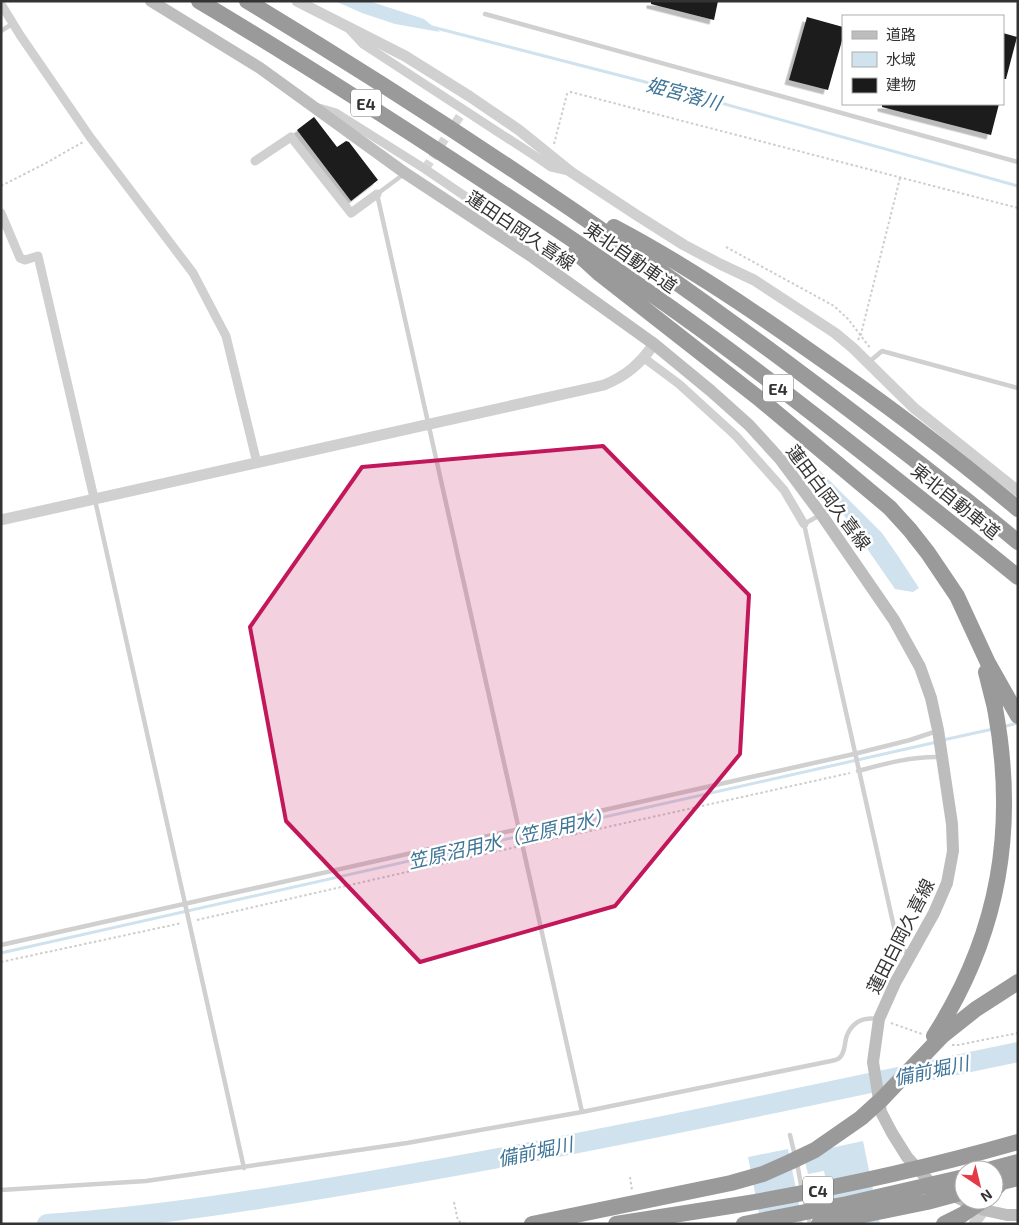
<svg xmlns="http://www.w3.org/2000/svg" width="1019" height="1225" font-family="'Exo 2','Noto Sans JP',sans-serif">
<defs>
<filter id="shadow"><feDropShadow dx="-4.5" dy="4.5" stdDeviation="0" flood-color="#0004"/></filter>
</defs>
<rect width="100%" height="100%" fill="#fff"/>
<path fill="#cfe2ee" d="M335,1H369L424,19L440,32L395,24L362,13Z
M818,469L882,533L898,556L919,588L913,592L895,589L814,472Z
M863,1141L880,1224H835L824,1171L808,1174L803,1154Z
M788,1149L803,1224H761L748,1157Z"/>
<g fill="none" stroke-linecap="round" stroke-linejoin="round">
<path stroke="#cfe2ee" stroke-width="3" d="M432,27L653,84L1018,186
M1002,727L1018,723
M943,740L993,729
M1,953L937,742"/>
<path stroke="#cfe2ee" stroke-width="20" d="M47,1224C159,1216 270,1198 381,1179C594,1143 806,1096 1018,1052"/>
</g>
<path fill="#1a1a1a" filter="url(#shadow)" d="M651,1H718L714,20L651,4Z
M807,17L843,27V37L828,90L789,80Z
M1003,33L1017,37L1006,79H1003Z
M882,104H999L991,135L882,107Z
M314,117L337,147L346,141L349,142L378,180L351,201L297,130Z"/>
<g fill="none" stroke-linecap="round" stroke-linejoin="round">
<path stroke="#d6d6d6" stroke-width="9" stroke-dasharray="9 4.5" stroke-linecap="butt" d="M425,169L464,110"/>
<path stroke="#cdcdcd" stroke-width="2" stroke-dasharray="2.5 2.5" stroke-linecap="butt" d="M554,144L567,94L571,92L1018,208
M1,186L48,162L83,142
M726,247L834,306L848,319L871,349
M858,340L861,334L900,178
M531,844L850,773
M197,920L516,847
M1,962L182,923
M891,1023L922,1034
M952,1045H958L1018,1033
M630,1177L632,1190
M454,1202L458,1221L466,1224"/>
<path stroke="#d0d0d0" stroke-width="4.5" d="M485,14L1018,162
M1,31L12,24
M404,174L377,194L582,1112
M869,362L882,351L1018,388
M95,500L244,1168
M820,515L804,524L898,945L909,954
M858,771C884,764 912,756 940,757
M1,945L854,754L910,740L937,731
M790,1135L795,1156
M797,1163L802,1190
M1,1190L146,1181L407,1143L582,1112L831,1061C835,1060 839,1060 841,1056C846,1050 844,1040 848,1033C854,1021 865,1017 878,1019
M804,1197L810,1224"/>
<path stroke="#d0d0d0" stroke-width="9" d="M1,4L20,35L90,137L193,273L226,336L257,463
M350,30L363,44L538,158L551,167L569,171
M319,108L336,113L425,169L500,220L525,248
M255,161L291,137L351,213L377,194
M1,213L20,258L25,260L38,256L94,498
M644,358L679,384L736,436L784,490L804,524"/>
<path stroke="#d0d0d0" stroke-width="11" d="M297,1L405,56L469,96L519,130L571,172L638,216L684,245L720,264L754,280L835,333L853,348L914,408L1018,491
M1,520L604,385C626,376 640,364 654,344
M974,1224L984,1210"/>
<path stroke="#bdbdbd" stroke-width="12" d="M151,1L260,68L405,173L534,258L654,344L711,391L749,425L780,459L821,514L894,620L920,667L931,698L938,730L952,824L953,851L947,883L934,913L895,983L879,1019L873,1062L881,1112L892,1133L907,1157L928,1180L954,1196L984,1210L1007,1215H1018"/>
<path stroke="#9a9a9a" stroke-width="16" d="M199,1C292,56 382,114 472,173C559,230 646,288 729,350C827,423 923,500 1018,577
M247,1C433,113 612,233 786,362C865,421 943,480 1018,542
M614,227C681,262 745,305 807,349C879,399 950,452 1018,509
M576,252L600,274L761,400L890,508L910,530L928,553L957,596L988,663L1018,716
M986,672L995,708
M988,1170L1018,1162
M997,1187L1018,1162"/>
<path stroke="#9a9a9a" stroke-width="16" d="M934,1036C1000,933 1017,827 995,708
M994,1184L1018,1178
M532,1224L731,1183L763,1174L790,1162L815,1150L861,1118L882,1099L942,1036L976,1009L1018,982
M616,1224C658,1217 701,1211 743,1204C836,1188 927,1168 1018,1142
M744,1224L847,1204L964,1177
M819,1224L927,1202L964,1192
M944,1224L962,1215L984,1200"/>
</g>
<path fill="#c2185b" fill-opacity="0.2" stroke="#c2185b" stroke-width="4" stroke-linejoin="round" d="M603,446L749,595L740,754L615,906L420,962L286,821L250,627L362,467Z"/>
<g text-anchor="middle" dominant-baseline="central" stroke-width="5" stroke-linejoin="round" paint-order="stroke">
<g fill="#fff" stroke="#707070" stroke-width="1">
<rect x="351" y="89.5" width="30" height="27" rx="4"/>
<rect x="763" y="374.5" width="30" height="27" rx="4"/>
<rect x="803" y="1176.5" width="30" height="27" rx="4"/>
</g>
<g font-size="16" font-weight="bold" fill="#333">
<text x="366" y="103">E4</text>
<text x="778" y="388">E4</text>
<text x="818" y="1190">C4</text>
</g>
<g font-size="18" fill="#333" stroke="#fff">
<text transform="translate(521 230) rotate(34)">蓮田白岡久喜線</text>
<text transform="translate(631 257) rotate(35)">東北自動車道</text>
<text transform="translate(829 497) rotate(53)">蓮田白岡久喜線</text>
<text transform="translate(956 501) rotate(39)">東北自動車道</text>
<text transform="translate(900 936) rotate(-63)">蓮田白岡久喜線</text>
</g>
<g font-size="19" font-style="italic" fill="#3f7597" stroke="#fff">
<text transform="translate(684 93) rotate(15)">姫宮落川</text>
<text transform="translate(510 838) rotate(-13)">笠原沼用水（笠原用水）</text>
<text transform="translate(931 1070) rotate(-12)">備前堀川</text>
<text transform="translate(535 1151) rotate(-12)">備前堀川</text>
</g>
</g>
<rect width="1019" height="1225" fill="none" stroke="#333333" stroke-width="5"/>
<rect x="842" y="15" width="162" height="90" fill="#ffffff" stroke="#adadad"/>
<rect x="852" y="31" width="25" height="8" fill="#bdbdbd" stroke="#adadad"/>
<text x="886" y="40" font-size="15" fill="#333333">道路</text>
<rect x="852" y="52" width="25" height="15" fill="#cfe2ee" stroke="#adadad"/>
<text x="886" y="65" font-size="15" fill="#333333">水域</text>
<rect x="852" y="78" width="25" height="15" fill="#1a1a1a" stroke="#adadad"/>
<text x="886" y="90" font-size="15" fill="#333333">建物</text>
<g transform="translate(979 1185) rotate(145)"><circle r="24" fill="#ffffff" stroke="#adadad"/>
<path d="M0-4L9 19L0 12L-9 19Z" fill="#e63946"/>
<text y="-8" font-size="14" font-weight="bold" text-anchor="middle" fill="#333333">N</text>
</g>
</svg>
